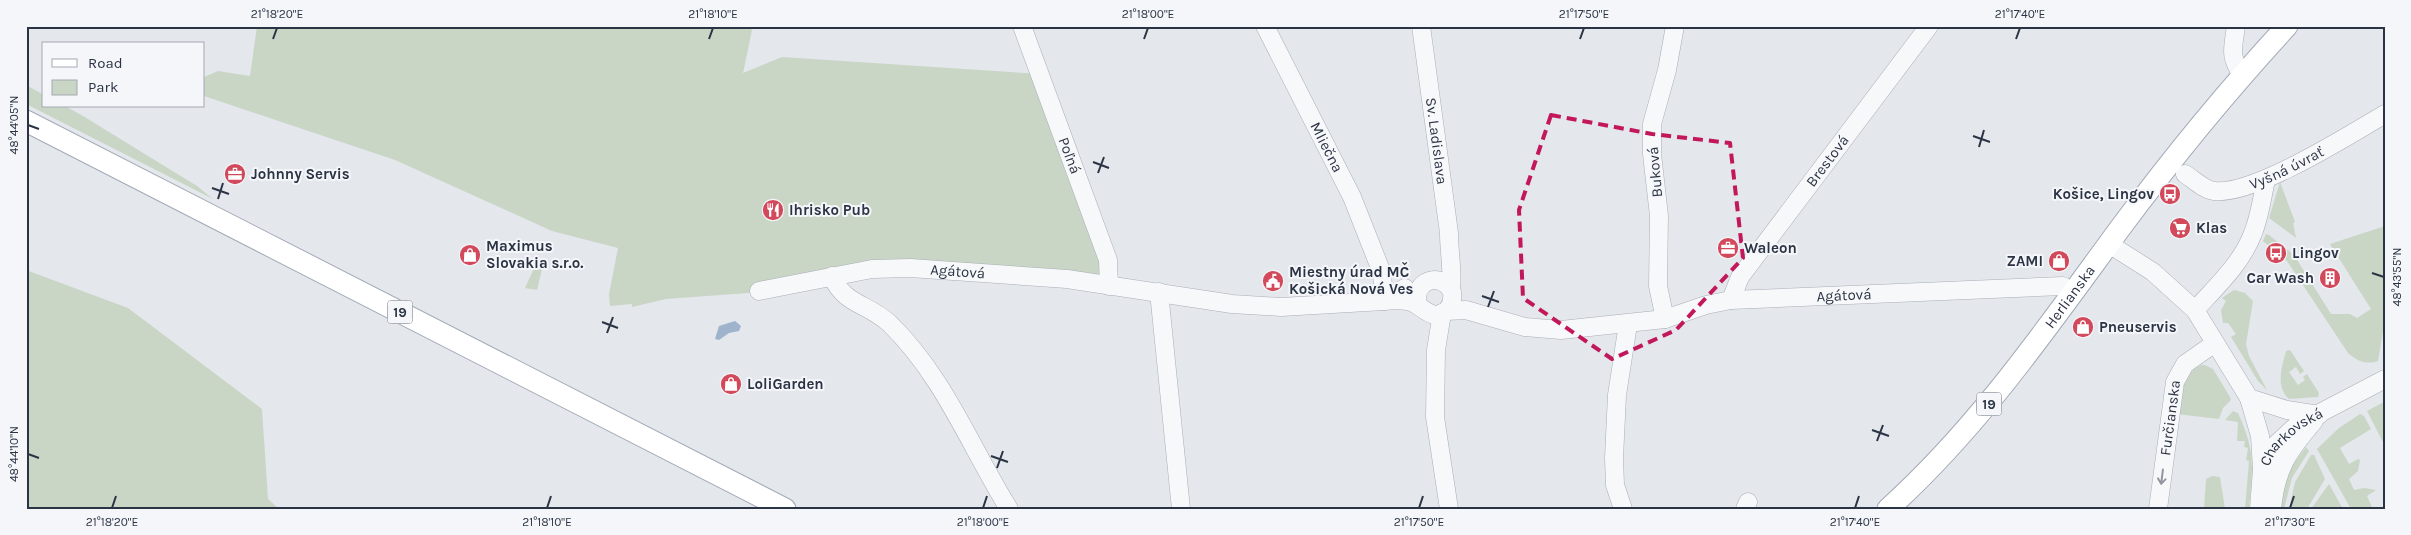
<svg xmlns="http://www.w3.org/2000/svg" width="2411" height="535" font-family="Karla,sans-serif">
<rect width="100%" height="100%" fill="#e4e7ec"/>
<path fill="#c9d6c5" d="M257,26H746L752,30L743,73L782,57L1039,74L1109,286L910,268L748,293L666,299L632,307V304L610,306L609,294L618,248L552,231L395,160L204,96V77L218,71L250,76Z
M26,85L44,95V106H65L83,116L197,186L213,199L26,104Z
M2280,182L2295,222L2293,223L2296,238L2269,218Z
M2385,226V320L2378,361C2366,365 2357,361 2348,353L2287,261L2263,241L2266,234L2269,235L2294,255L2331,314H2350L2357,318L2371,309L2330,244Z
M536,264L543,265L537,290L525,288Z
M26,270L128,308L262,409L268,499L279,509H26Z
M2234,290L2245,293L2253,301L2246,344L2249,356L2267,390L2258,381L2231,337L2236,334L2228,323H2223L2221,310L2226,301L2222,298Z
M2290,350L2304,371L2300,374L2296,367L2289,372L2298,385L2305,380L2303,377L2307,374L2319,393L2318,397L2289,399C2275,386 2282,367 2286,351Z
M2201,365H2205L2213,369L2230,397L2231,400L2223,408L2219,419L2177,414C2180,393 2181,375 2201,365Z
M2384,402L2385,404V446L2367,411Z
M2233,411L2238,413C2256,453 2253,466 2249,509H2245L2249,461L2246,460L2248,448L2244,447L2245,441H2237L2238,422L2225,420Z
M2360,414L2364,416L2371,429L2340,448L2349,464L2358,459L2360,460L2358,471L2349,479L2354,490L2364,488L2376,490L2367,496L2373,509H2351L2317,449L2339,428Z
M2306,447L2309,451L2292,478L2284,509H2278L2291,467Z
M2311,455H2314L2325,479L2307,509H2289L2295,482Z
M2212,476L2220,477L2225,509H2204L2206,479Z
M2329,484L2343,509H2311Z"/>
<path fill="#9fb4cc" d="M735,321L741,326L739,331L729,333L719,340L715,339L719,326Z"/>
<g fill="none" stroke-linecap="round" stroke-linejoin="round">
<g stroke="#a9aeb7" stroke-width="19">
<g id="minor">
<path id="s1" d="M1022,26L1108,260L1109,286"/>
<path id="s2" d="M1265,26L1352,197L1382,273L1384,301C1392,300 1400,300 1408,301C1422,304 1432,324 1447,310C1452,305 1453,299 1452,292C1441,270 1412,281 1418,304"/>
<path id="s3" d="M1421,26L1449,233C1449,253 1453,270 1451,289"/>
<path d="M2236,26C2233,49 2229,55 2242,75"/>
<path id="s4" d="M2185,174C2193,179 2204,190 2214,191C2253,196 2349,135 2385,114"/>
<path d="M2109,244L2153,272L2195,310L2249,398L2260,436L2262,469"/>
<path d="M832,276C844,305 867,303 889,323C943,375 970,446 1009,509"/>
<path id="s5" d="M759,291L872,269L910,268L1067,279L1232,304L1281,307L1384,301L1405,288"/>
<path d="M1159,292L1181,509"/>
<path id="s6" d="M1731,300L1740,277L1929,26"/>
<path d="M2195,310C2216,287 2242,263 2253,233C2260,216 2262,197 2266,180"/>
<path id="s7" d="M1446,311L1466,310L1525,327L1561,330L1665,319L1706,305L1731,300L2063,286"/>
<path d="M1442,313L1436,350L1435,417L1449,509"/>
<path d="M1665,319L1658,286L1659,216L1652,154V124L1667,70L1675,26"/>
<path d="M2249,398L2287,410L2319,415"/>
<path d="M1623,509L1615,485L1614,458L1617,395L1628,324"/>
<path d="M1745,509L1748,502"/>
<path id="s8" d="M2158,509L2175,382L2185,364L2215,343"/>
<path id="s9" d="M2259,509L2262,469L2272,448L2297,425L2385,379"/>
<path d="M2272,509C2276,468 2288,451 2314,421"/>
</g>
</g>
<g stroke="#a3abb8" stroke-width="23">
<g id="major">
<path d="M26,121L785,509"/>
<path id="s10" d="M1888,509C1980,426 2048,326 2121,227C2173,157 2228,90 2287,26"/>
</g>
</g>
<use href="#minor" stroke="#f7f8fa" stroke-width="18"/>
<use href="#major" stroke="#fff" stroke-width="21"/>
</g>
<defs><path id="oneway-shaft" d="M-6 0H5M1.5-3L5.5 0L1.5 3" fill="none" stroke-width="1.6" stroke-linecap="round" stroke-linejoin="round" transform="scale(1.25)"/></defs>
<use stroke="#9196a0" href="#oneway-shaft" transform="translate(2162 477) rotate(97)"/>
<path fill="none" stroke="#c2185b" stroke-width="4" stroke-dasharray="10 6" stroke-linejoin="round" d="M1551,115L1652,134L1730,143L1743,258L1676,330L1612,359L1523,298L1519,210Z"/>
<path fill="none" stroke="#2b3445" stroke-width="2" d="M273,39L277,28M709,39L713,28M1144,39L1148,28M1580,39L1584,28M2016,39L2020,28M28,125L39,129M1973,136L1990,142M1979,147L1984,130M1093,162L1109,168M1098,173L1104,157M212,188L229,194M218,199L223,183M2372,273L2384,277M1482,296L1499,302M1488,307L1494,291M602,322L618,328M607,333L613,317M1872,430L1889,436M1877,441L1883,425M28,454L39,458M991,456L1008,462M997,468L1003,451M112,508L116,496M547,508L551,496M983,508L987,496M1419,508L1423,496M1855,508L1859,496M2290,508L2294,496"/>
<defs>
<g id="office-disc" transform="scale(1.125)"><circle r="9.5" fill="#d1495b" stroke="#f4f6f9"/><path d="M-6-3h4V-5.5h4V-3h4V5H-6ZM-1-4.5V-3h2v-1.5ZM-6 0V1H6V0Z" fill="#fff"/></g>
<g id="bus-disc" transform="scale(1.125)"><circle r="9.5" fill="#d1495b" stroke="#f4f6f9"/><path d="M-5-6H5V4H4V6H2V4H-2V6H-4V4H-5ZM-3.5-4V0h7V-4ZM-3.5 1.2v1.5H-2V1.2ZM2 1.2v1.5H3.5V1.2Z" fill="#fff"/></g>
<g id="restaurant-disc" transform="scale(1.125)"><circle r="9.5" fill="#d1495b" stroke="#f4f6f9"/><path d="M-5-6h1v4h1v-4h1v4h1v-4h1v5L-1.5 .5V6h-2V.5L-5-1ZM5-6V6H3V1.5H1.5Q1.5-4 5-6Z" fill="#fff"/></g>
<g id="supermarket-disc" transform="scale(1.125)"><circle r="9.5" fill="#d1495b" stroke="#f4f6f9"/><path d="M-6-5.5h2.5l.6 2H6L4.5 2H-2.5L-4.4-4H-6ZM-1.5 3.2a1.3 1.3 0 1 0 .1 0ZM3 3.2a1.3 1.3 0 1 0 .1 0Z" fill="#fff"/></g>
<g id="shop-disc" transform="scale(1.125)"><circle r="9.5" fill="#d1495b" stroke="#f4f6f9"/><path d="M-5-2.5h2.3a2.7 3.5 0 0 1 5.4 0H5L5.5 6h-11ZM-1.5-2.5h3a1.5 2.3 0 0 0-3 0Z" fill="#fff"/></g>
<g id="building-disc" transform="scale(1.125)"><circle r="9.5" fill="#d1495b" stroke="#f4f6f9"/><path d="M-4-6H4V6H1V3H-1V6H-4ZM-2.5-4.3h1.7v1.8h-1.7ZM.8-4.3h1.7v1.8H.8ZM-2.5-1h1.7V.8h-1.7ZM.8-1h1.7V.8H.8Z" fill="#fff"/></g>
<g id="civic-disc" transform="scale(1.125)"><circle r="9.5" fill="#d1495b" stroke="#f4f6f9"/><path d="M-.6-6.5H3V-4.5H.6V-3L4-1V1h2V6H-6V1h2V-1L-.6-3ZM-1.2 2.5V6h2.4V2.5Z" fill="#fff"/></g>
</defs>
<g fill-rule="evenodd">
<use href="#office-disc" x="235" y="174"/>
<use href="#bus-disc" x="2170" y="194"/>
<use href="#restaurant-disc" x="773" y="210"/>
<use href="#supermarket-disc" x="2180" y="228"/>
<use href="#office-disc" x="1728" y="248"/>
<use href="#bus-disc" x="2276" y="253"/>
<use href="#shop-disc" x="470" y="255"/>
<use href="#shop-disc" x="2059" y="261"/>
<use href="#building-disc" x="2330" y="278"/>
<use href="#civic-disc" x="1273" y="281"/>
<use href="#shop-disc" x="2083" y="327"/>
<use href="#shop-disc" x="731" y="384"/>
</g>
<g text-anchor="middle" dominant-baseline="central" stroke-width="4" stroke-linejoin="round" paint-order="stroke">
<g fill="#f4f6f9" stroke="#676e7b" stroke-width="1">
<rect x="387.5" y="300.5" width="25" height="23" rx="4"/>
<rect x="1976.5" y="392.5" width="25" height="23" rx="4"/>
</g>
<g font-size="14" font-weight="bold" fill="#2b3445">
<text x="400" y="312">19</text>
<text x="1989" y="404">19</text>
</g>
<g font-size="15" fill="#2b3445" stroke="#f4f6f9">
<text stroke="none"><textPath href="#s3" startOffset="116">Sv. Ladislava</textPath></text>
<text stroke="none"><textPath href="#s2" startOffset="136">Mliečna</textPath></text>
<text stroke="none"><textPath href="#s1" startOffset="138">Poľná</textPath></text>
<text stroke="none"><textPath href="#s6" startOffset="170">Brestová</textPath></text>
<text stroke="none"><textPath href="#s4" startOffset="111">Vyšná úvrať</textPath></text>
<text transform="translate(1655 172) rotate(-95)">Buková</text>
<text stroke="none"><textPath href="#s5" startOffset="201">Agátová</textPath></text>
<text stroke="none"><textPath href="#s7" startOffset="404">Agátová</textPath></text>
<text stroke="none"><textPath href="#s10" startOffset="280">Herlianska</textPath></text>
<text stroke="none"><textPath href="#s8" startOffset="92">Furčianska</textPath></text>
<text stroke="none"><textPath href="#s9" startOffset="85">Charkovská</textPath></text>
</g>
<g font-size="15" font-weight="bold" fill="#2b3445" stroke="#f4f6f9" text-anchor="start">
<text x="251" y="174">Johnny Servis</text>
<text x="2154" y="194" text-anchor="end">Košice, Lingov</text>
<text x="789" y="210">Ihrisko Pub</text>
<text x="2196" y="228">Klas</text>
<text x="486" y="246">Maximus<tspan x="486" dy="17">Slovakia s.r.o.</tspan></text>
<text x="1744" y="248">Waleon</text>
<text x="2292" y="253">Lingov</text>
<text x="2043" y="261" text-anchor="end">ZAMI</text>
<text x="1289" y="272">Miestny úrad MČ<tspan x="1289" dy="17">Košická Nová Ves</tspan></text>
<text x="2314" y="278" text-anchor="end">Car Wash</text>
<text x="2099" y="327">Pneuservis</text>
<text x="747" y="384">LoliGarden</text>
</g>
</g>
<rect width="2411" height="535" fill="none" stroke="#f4f6f9" stroke-width="55"/>
<rect x="42" y="42" width="162" height="65" fill="#f4f6f9" stroke="#a4a8b1"/>
<rect x="52" y="59" width="25" height="8" fill="#ffffff" stroke="#a4a8b1"/>
<text x="88" y="68" font-size="15" fill="#2b3445">Road</text>
<rect x="52" y="80" width="25" height="15" fill="#c9d6c5" stroke="#a4a8b1"/>
<text x="88" y="92" font-size="15" fill="#2b3445">Park</text>
<rect x="28" y="28" width="2356" height="480" fill="none" stroke="#2b3445" stroke-width="2"/>
<g font-size="12" text-anchor="middle" fill="#2b3445">
<text x="277" y="18">21°18'20"E</text>
<text x="713" y="18">21°18'10"E</text>
<text x="1148" y="18">21°18'00"E</text>
<text x="1584" y="18">21°17'50"E</text>
<text x="2020" y="18">21°17'40"E</text>
<text transform="translate(14 125) rotate(-90)" y="4">48°44'05"N</text>
<text transform="translate(2397 277) rotate(-90)" y="4">48°43'55"N</text>
<text transform="translate(14 454) rotate(-90)" y="4">48°44'10"N</text>
<text x="112" y="526">21°18'20"E</text>
<text x="547" y="526">21°18'10"E</text>
<text x="983" y="526">21°18'00"E</text>
<text x="1419" y="526">21°17'50"E</text>
<text x="1855" y="526">21°17'40"E</text>
<text x="2290" y="526">21°17'30"E</text>
</g>
</svg>
